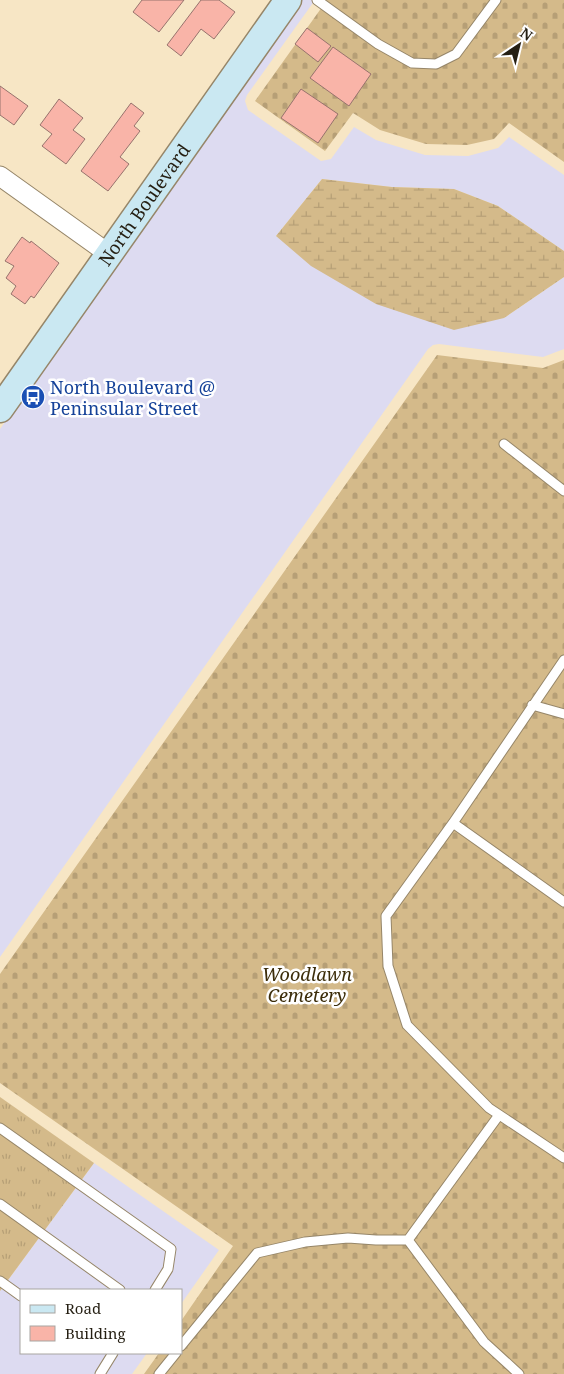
<svg xmlns="http://www.w3.org/2000/svg" width="564" height="1374" font-family="'Noto Serif',serif">
<defs>
<pattern id="grass-tufts" width="24" height="20" patternUnits="userSpaceOnUse" patternTransform="scale(1.25)"><rect width="24" height="20" fill="#d4ba8a"/><path d="M3 7l-1-3M5 7V3M7 7l1-3M15 17l-1-3M17 17v-4M19 17l1-3" fill="none" stroke="#b69f76"/></pattern>
<pattern id="wetland-marsh" width="20" height="14" patternUnits="userSpaceOnUse" patternTransform="scale(1.25)"><rect width="20" height="14" fill="#d4ba8a"/><path d="M1 5h8M5 5V1M11 12h8M15 12V8" fill="none" stroke="#b69f76"/></pattern>
<pattern id="cemetery-stones" width="16" height="16" patternUnits="userSpaceOnUse" patternTransform="scale(1.25)"><rect width="16" height="16" fill="#d4ba8a"/><path d="M2 7V4a2 2 0 0 1 4 0v3zM10 15v-3a2 2 0 0 1 4 0v3z" fill="#b69f76"/></pattern>
</defs>
<rect width="100%" height="100%" fill="#f7e6c5"/>
<path fill="#dddbf1" d="M302,0H315L247,95L245,101L248,110L321,161L331,159L354,127L376,140L425,155L468,156L498,148L509,137L564,175V251L498,206L454,189L392,187L322,179L276,236L504,318L564,277V349L543,357L439,344L433,345L428,349L0,957V429Z
M94,1163L219,1250L181,1304V1290H21V1353H147L132,1374H0V1291Z"/>
<path fill="url(#grass-tufts)" d="M0,1097L94,1163L0,1291Z"/>
<path fill="url(#wetland-marsh)" d="M322,179L392,187L454,189L498,206L564,251V277L504,318L454,330L376,304L311,266L276,236Z"/>
<path fill="url(#cemetery-stones)" d="M327,0H564V162L509,123L494,139L467,145L426,144L380,130L353,113L325,151L255,101Z
M437,355L543,368L564,360V1374H144L159,1353H181V1321L233,1246L0,1083V974Z"/>
<path fill="#f9b4a8" stroke="#97736d" d="M142,0H184L159,32L133,12Z
M201,0H219L235,12L214,39L201,29L181,56L167,45Z
M307,28L331,46L318,62L295,44Z
M333,47L371,74L349,106L310,78Z
M0,86L28,106L14,125L0,115Z
M301,89L338,114L318,143L281,118Z
M59,99L83,118L73,130L85,139L66,164L42,146L52,134L40,125Z
M131,103L144,113L134,126L140,131L120,157L129,164L108,191L81,171Z
M22,237L30,243L31,241L59,263L34,298L31,296L25,304L11,294L16,286L6,278L14,266L5,261Z"/>
<g fill="none" stroke-linecap="round" stroke-linejoin="round">
<g stroke="#968669" stroke-width="11">
<path id="lane" d="M317,0L378,44L412,63L436,64L456,54L496,0
M504,444L564,491
M564,660L453,823L386,916L388,966L407,1025L489,1108L564,1158
M532,705L564,714
M453,823L564,902
M0,1128L171,1249L168,1269L155,1290
M0,1204L120,1290
M408,1240L484,1342L519,1374
M0,1281L21,1296
M181,1346L257,1253L305,1242L348,1238L376,1240H408L499,1115
M100,1374L113,1353
M159,1374L176,1353"/>
</g>
<g stroke="#968669" stroke-width="21">
<path id="street" d="M0,176L109,254"/>
</g>
<g stroke="#968669" stroke-width="29">
<g id="secondary">
<path id="s1" d="M0,409L288,0"/>
</g>
</g>
<use href="#lane" stroke="#fff" stroke-width="9"/>
<use href="#street" stroke="#fff" stroke-width="19"/>
<use href="#secondary" stroke="#cae8f2" stroke-width="26"/>
</g>
<defs>
<g id="bus-disc" transform="scale(1.25)"><circle r="9.5" fill="#1a4fb4" stroke="#fff"/><path d="M-5-6H5V4H4V6H2V4H-2V6H-4V4H-5ZM-3.5-4V0h7V-4ZM-3.5 1.2v1.5H-2V1.2ZM2 1.2v1.5H3.5V1.2Z" fill="#fff"/></g>
</defs>
<g fill-rule="evenodd">
<use href="#bus-disc" x="33" y="397"/>
</g>
<g text-anchor="middle" dominant-baseline="central" stroke-width="5" stroke-linejoin="round" paint-order="stroke">
<g font-size="18" fill="#251f13" stroke="#fff">
<text stroke="none"><textPath href="#s1" startOffset="250">North Boulevard</textPath></text>
</g>
<g font-size="18" fill="#164399" stroke="#fff" text-anchor="start">
<text x="50" y="387">North Boulevard @<tspan x="50" dy="21">Peninsular Street</tspan></text>
</g>
<g font-size="18" font-style="italic" fill="#3c2d0a" stroke="#fff">
<text x="307" y="974">Woodlawn<tspan x="307" dy="21">Cemetery</tspan></text>
</g>
</g>
<rect x="20" y="1289" width="162" height="65" fill="#ffffff" stroke="#a8a5a1"/>
<rect x="30" y="1305" width="25" height="8" fill="#cae8f2" stroke="#a8a5a1"/>
<text x="65" y="1314" font-size="15" fill="#251f13">Road</text>
<rect x="30" y="1326" width="25" height="15" fill="#f9b4a8" stroke="#a8a5a1"/>
<text x="65" y="1339" font-size="15" fill="#251f13">Building</text>
<g transform="translate(519 45) rotate(35)" stroke="#ffffff" stroke-width="4" paint-order="stroke">
<path d="M0-4L9 19L0 12L-9 19Z" fill="#251f13"/>
<text y="-8" font-size="14" font-weight="bold" text-anchor="middle" fill="#251f13">N</text>
</g>
</svg>
